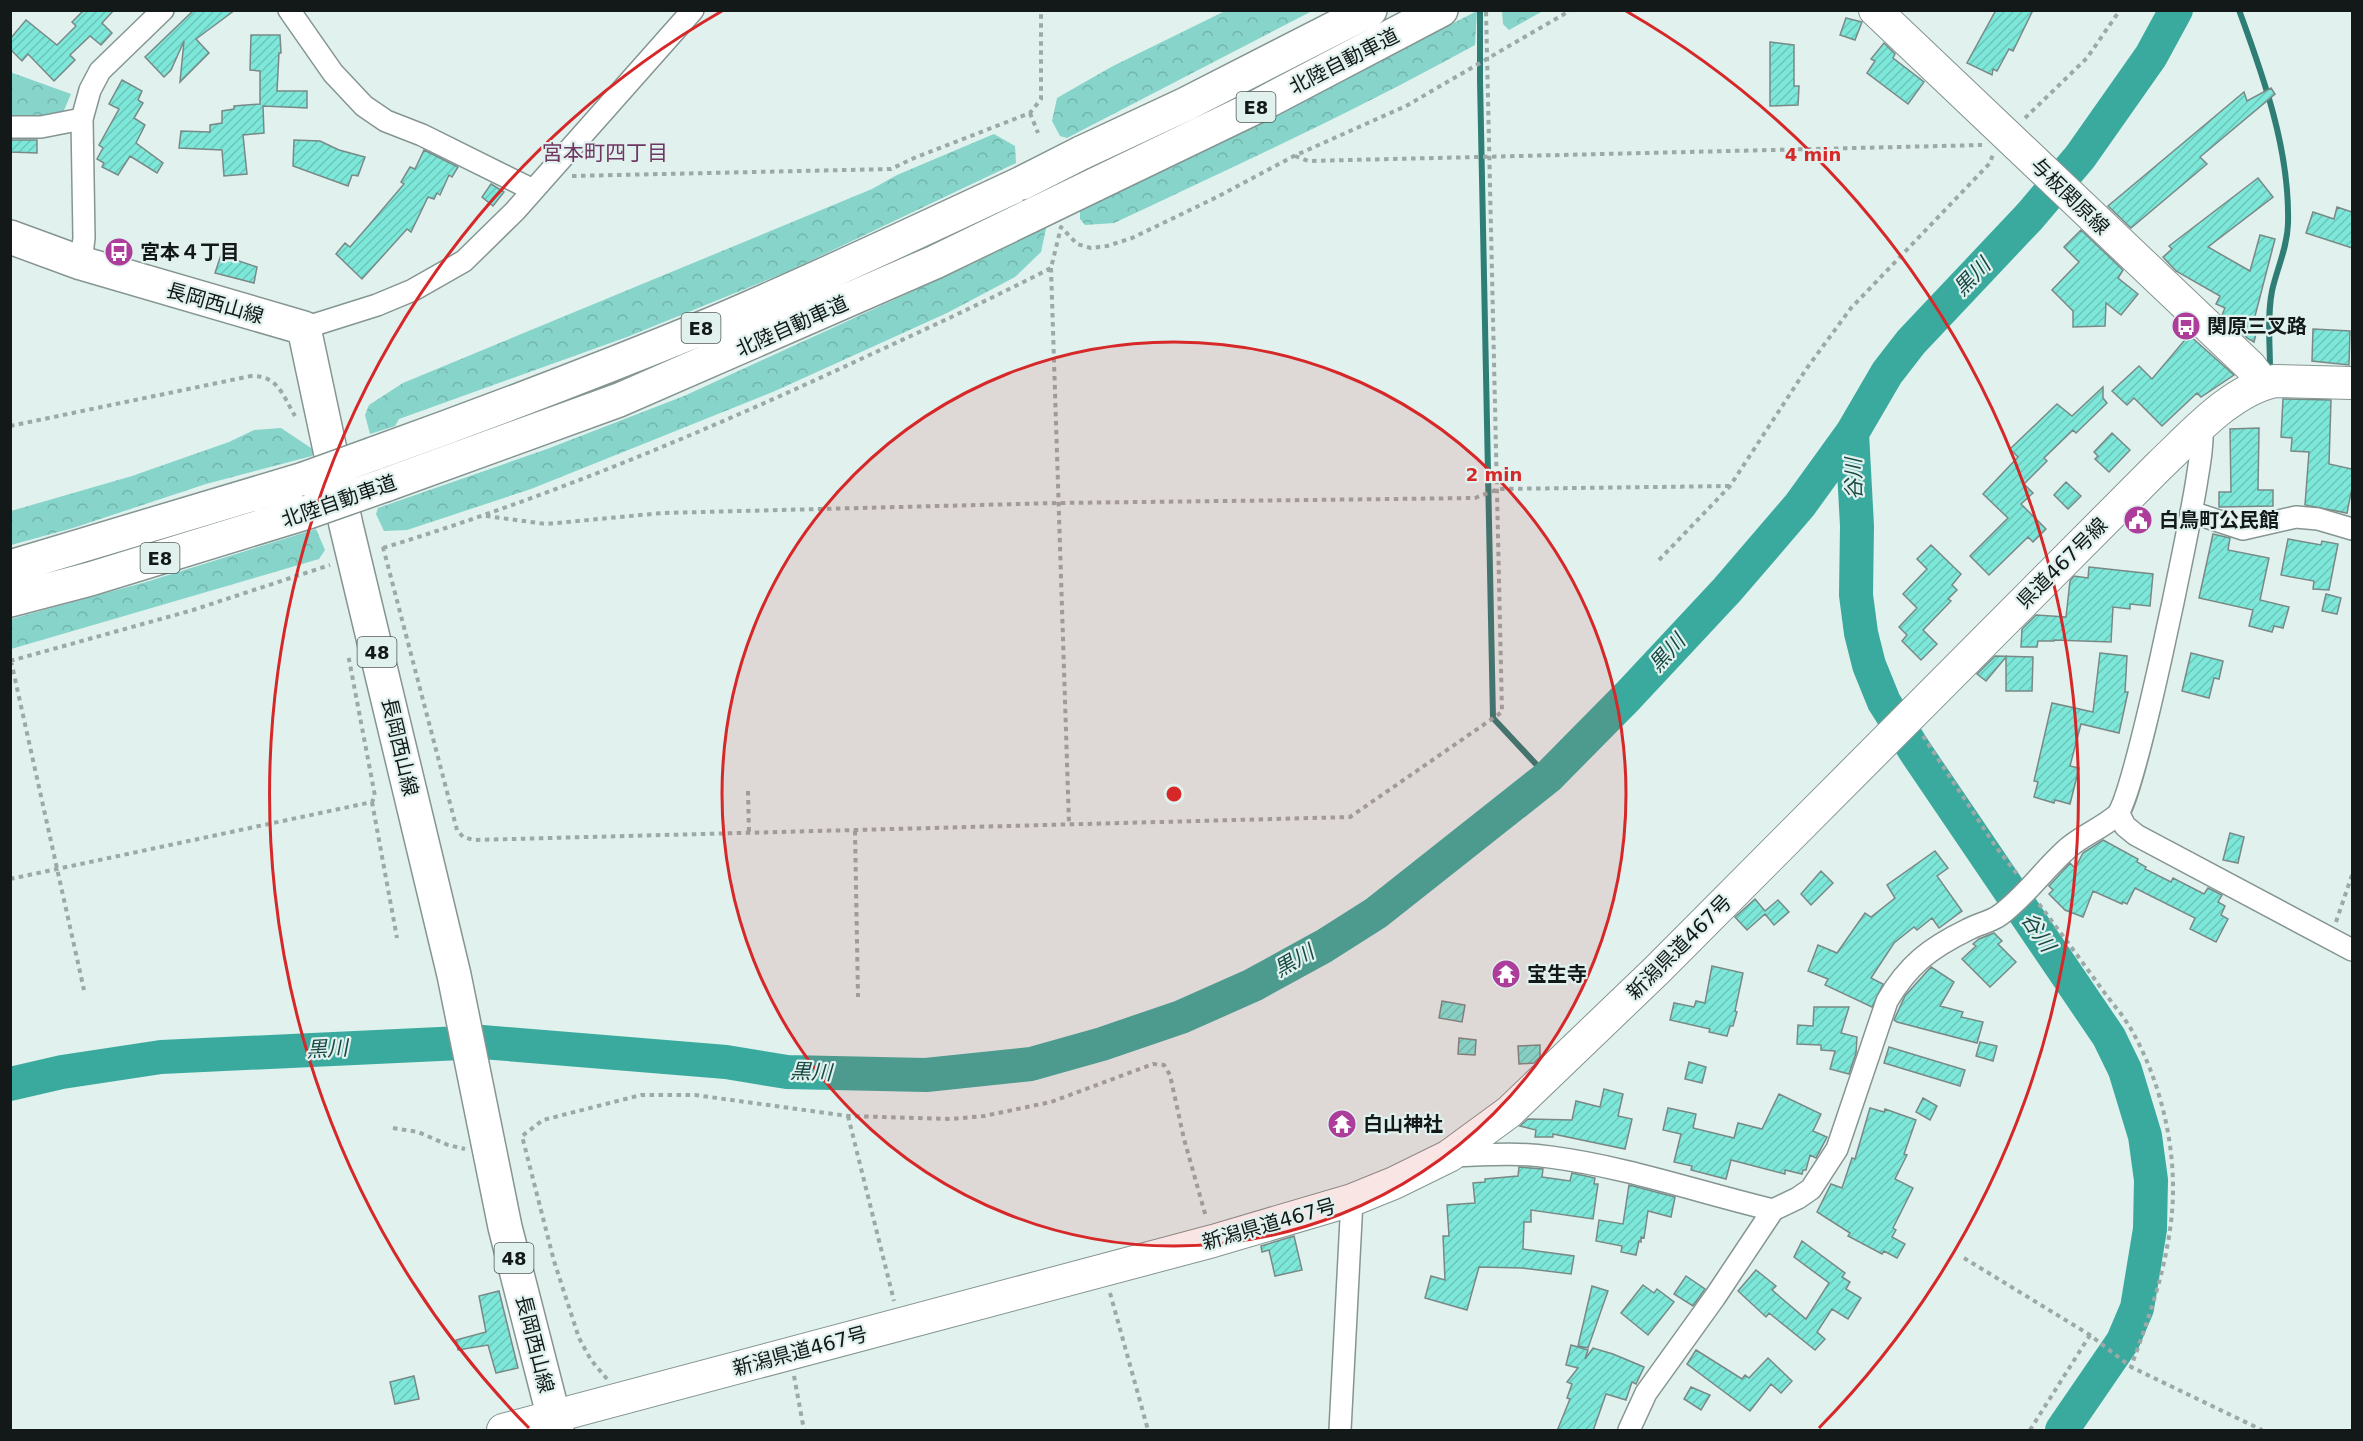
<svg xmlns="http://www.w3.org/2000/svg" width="2363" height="1441" font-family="'DejaVu Sans','Noto Sans JP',sans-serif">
<defs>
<pattern id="forest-crowns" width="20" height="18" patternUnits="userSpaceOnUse" patternTransform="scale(1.5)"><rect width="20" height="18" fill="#86d4ca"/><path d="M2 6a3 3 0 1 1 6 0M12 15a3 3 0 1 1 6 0" fill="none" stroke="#73b5ad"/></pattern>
<pattern id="building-hatch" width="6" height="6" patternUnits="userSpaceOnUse" patternTransform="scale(1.5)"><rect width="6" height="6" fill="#7de7da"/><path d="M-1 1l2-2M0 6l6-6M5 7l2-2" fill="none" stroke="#6bc6ba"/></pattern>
</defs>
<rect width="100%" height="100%" fill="#e0f1ee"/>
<path fill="url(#forest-crowns)" d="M1225,11H1312L1067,138L1060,136L1052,121L1057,98L1113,66Z
M1477,11L1475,45C1357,110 1236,166 1114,223L1085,225L1080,219V208L1297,103Z
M1502,11V10L1543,11L1509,30L1503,24Z
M10,72L71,94L59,122H11Z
M994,134L1015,146L1016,163L789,271L627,337L399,419L395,426L370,434L365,415L369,405L403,383L872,189L897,175Z
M1047,224L1041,252L1015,277L947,313L775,391L531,489L407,530L384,531L376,514L378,508L547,449L684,396L972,264Z
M281,428L314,450L312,456L206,484L73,528L11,545V511L132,476L229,442L254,430Z
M316,529L325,550L319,559L11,649V619L146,582Z"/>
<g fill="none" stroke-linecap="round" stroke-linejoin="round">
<path stroke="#2f7e76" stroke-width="6" d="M1480,10V80L1493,718L1548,777
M2239,10C2264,78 2290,151 2288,224C2287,249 2277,268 2272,291C2267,316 2270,344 2270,369"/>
<path stroke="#3baa9e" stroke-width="34" d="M1852,433L1857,526L1856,595L1861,633L1869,665L1884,702L1915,751L2109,1037L2125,1070L2145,1136L2151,1180L2150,1229L2137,1308L2123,1341L2062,1430
M10,1084L62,1072L161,1057L482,1042L726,1062L787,1072L926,1075L1031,1064L1102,1044L1181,1017L1253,985L1324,946L1376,913L1548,777L1628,696L1727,590L1800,505L1852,433L1887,373L1911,342L2030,216L2080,157L2151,56L2176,10"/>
</g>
<path fill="url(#building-hatch)" stroke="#798986" stroke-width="1.5" d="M84,10H114L102,23L112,33L101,45L90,36L70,55L75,60L54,81L28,54L22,61L10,49V39L26,20L57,45L76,26L72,22Z
M194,10H235L196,39L209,53L180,82L184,41L171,70L164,77L145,57Z
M1996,10H2033L2013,51L2009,49L1997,71L1993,69L1992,75L1967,63Z
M1846,18L1862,22L1855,40L1840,35Z
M251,35H280L281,53H279L277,91H307V108L263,106L264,133L243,135L247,174L224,176L222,150L179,148L181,131L210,132V125L222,123V111L234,109V106L260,104V71L250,70Z
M1770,42L1794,45V86H1799L1798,105L1770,106Z
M1884,43L1895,54L1893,58L1924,82L1908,104L1867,73L1875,61L1871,59Z
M122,80L142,91L138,100L143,103L134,118L145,125L136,143L163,163L157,173L130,156L118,175L102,167L104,163L97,159L103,148L99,145L119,109L109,104Z
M2271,88L2275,94L2200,157L2207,164L2131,228L2108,206L2244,92L2247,101Z
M10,140H37V153L10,152Z
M294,140L320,141L339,150L365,157L358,176L352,175L348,186L293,166Z
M424,150L458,167L452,177L449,175L440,195L437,193L434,199L428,197L411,232L407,229L362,279L336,254L345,243L350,247L370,224L404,184L401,182L410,167L415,169Z
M2258,178L2273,197L2208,247L2250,271L2260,235L2275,239L2255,316L2260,318L2254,342L2247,338L2222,315L2225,308L2216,304L2220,296L2176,271L2163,257L2172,249L2169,246Z
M491,184L504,192L493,206L482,197Z
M2337,207L2352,212V248L2306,233L2313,212L2334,219Z
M2081,230L2123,270L2118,278L2138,294L2121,315L2106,303L2105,326L2073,327V311L2052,290L2079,262L2064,247Z
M221,255L257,267L254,283L215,273Z
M2313,329L2350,331L2349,365L2312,361Z
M2189,335L2234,375L2201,397L2197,393L2162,426L2134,398L2127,405L2112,391L2139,366L2152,379Z
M2103,387V398L2107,403L2076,433L2073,430L2044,458L2047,461L2024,484L2033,493L2021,504L2046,529L2033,542L2028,537L1989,575L1970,556L2008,518L1983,494L2018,457L2010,449L2057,404L2072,416Z
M2283,399L2331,400L2329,464L2352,469V488L2347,513L2305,505L2309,452L2291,451L2292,438L2281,437Z
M2259,428L2258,490H2273V506L2219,507V492H2231L2230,429Z
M2112,433L2130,450L2109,472L2095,459L2098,456L2094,452Z
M2066,482L2081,496L2068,509L2054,495Z
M2213,534L2230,538L2228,550L2269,558L2260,600L2289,607L2283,628L2274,626L2272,632L2249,626L2253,610L2199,598Z
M2288,539L2321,545L2322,541L2338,544L2329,590L2313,589L2314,581L2281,575Z
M1931,545L1961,574L1952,585L1957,590L1948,599L1951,601L1923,630L1937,644L1921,660L1902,641L1907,635L1899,627L1917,608L1903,594L1927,569L1917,559Z
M2089,567L2153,574L2150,606L2130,604V609L2113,607L2111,642L2054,640V641H2038L2037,647H2021L2022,629L2036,615L2066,617L2070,581L2074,576L2088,578Z
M2326,594L2341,598L2337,614L2322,611Z
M2100,653L2127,656L2125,692H2128L2119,733L2081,724L2070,766L2079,768L2070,804L2055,800L2054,803L2034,797L2038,782L2034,781L2052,703L2093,712Z
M2191,653L2223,661L2219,679L2214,678L2209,698L2182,691Z
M1995,656L2033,657L2032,691H2006V657L1986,681L1977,674Z
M2230,833L2244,837L2238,863L2223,860Z
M2103,840L2138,859L2137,862L2146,867L2145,869L2171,882L2173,878L2204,894L2208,888L2222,895L2218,902L2225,906L2221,915L2228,919L2216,942L2190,929L2195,918L2135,888L2127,904L2123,902L2122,904L2093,891L2083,917L2065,910L2049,894L2053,890L2049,886L2070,863L2075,868L2083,853Z
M1935,851L1948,868L1937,876L1962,911L1939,928L1932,918L1917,930L1914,927L1894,943L1871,978L1883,984L1872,1007L1825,985L1828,979L1808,971L1818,945L1837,953L1865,913L1871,917L1895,898L1887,885Z
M1821,871L1833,883L1811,905L1801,894Z
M1755,899L1765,911L1778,900L1789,912L1774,925L1765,914L1747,930L1735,917Z
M1994,933L2002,941L1998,944L2016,962L1990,987L1962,959L1976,946L1973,944L1979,939Z
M1712,966L1743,973L1735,1011L1737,1012L1733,1026H1730L1727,1036L1709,1032L1710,1029L1670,1020L1674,1003L1694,1007L1696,1001L1705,1003Z
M1931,967L1954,982L1940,1006L1963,1012L1961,1017L1983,1022L1977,1043L1897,1022L1894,1020L1905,996Z
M1442,1001L1465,1005L1462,1022L1439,1018Z
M1814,1007H1849L1841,1033L1857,1037L1856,1053L1849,1074L1830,1069L1835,1051L1821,1050V1045L1797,1044L1798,1025L1813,1026Z
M1459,1038L1476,1040L1475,1055L1458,1054Z
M1980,1042L1997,1046L1993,1061L1976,1056Z
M1540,1045V1057L1534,1063L1519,1064L1518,1046Z
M1889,1047L1965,1070L1960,1086L1884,1063Z
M1689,1062L1706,1067L1702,1083L1685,1079Z
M1604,1089L1623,1094L1618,1116L1632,1119L1625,1149L1553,1134V1137H1535L1536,1130L1520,1126L1528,1119L1572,1120L1576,1101L1600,1107Z
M1779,1094L1821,1114L1813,1131L1827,1137L1816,1158L1810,1155L1806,1170H1803L1802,1174L1785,1170V1174L1731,1160L1726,1179L1691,1170L1692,1166L1674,1162L1681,1134L1663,1130L1668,1108L1696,1114L1693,1128L1734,1138L1738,1123L1762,1129Z
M1923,1098L1937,1106L1930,1120L1916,1112Z
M1870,1108L1884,1112L1885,1109L1916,1120L1904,1154L1907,1155L1895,1179L1913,1188L1893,1228L1896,1230L1892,1237L1905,1244L1897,1258L1884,1251L1882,1254L1848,1236L1850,1233L1817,1212L1831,1184L1842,1188L1852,1158L1855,1159Z
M1519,1167L1543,1169L1542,1177L1570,1181L1572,1173L1595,1178L1594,1184H1598L1593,1219L1531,1210V1222H1524L1523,1249L1574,1256L1571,1274L1522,1268L1479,1267L1467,1310L1425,1298L1431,1276L1445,1280L1443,1236H1449L1447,1205L1475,1203L1473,1183L1485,1182V1179L1518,1176Z
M1629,1185L1675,1197L1671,1217L1648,1211L1644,1238L1641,1237V1242L1639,1241L1636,1255L1621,1252L1622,1246L1596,1241L1599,1220L1623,1224Z
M1294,1236L1302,1270L1275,1276L1269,1250L1262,1252L1261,1246Z
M1802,1241L1845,1273L1842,1277L1850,1282L1846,1289L1861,1298L1848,1319L1832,1309L1817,1332L1825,1339L1815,1350L1769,1313L1766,1317L1738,1291L1756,1270L1776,1286L1772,1290L1806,1319L1829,1283L1794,1257Z
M1686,1276L1705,1289L1693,1306L1674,1294Z
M1643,1285L1654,1293L1657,1289L1674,1302L1648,1335L1621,1313Z
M1592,1286L1608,1291L1588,1348L1578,1346Z
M499,1291L518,1368L496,1373L488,1345L458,1350L456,1340L486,1332L479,1296Z
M1571,1345L1588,1350L1585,1359L1593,1348L1613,1354L1644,1367L1636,1384L1632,1382L1626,1400L1606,1394L1593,1431H1557L1570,1399L1567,1398L1572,1384L1567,1382L1578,1368L1566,1365Z
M1696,1350L1742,1379L1745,1375L1749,1378L1768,1358L1792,1381L1781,1393L1771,1384L1750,1411L1687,1364Z
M414,1376L419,1399L395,1404L390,1382Z
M1691,1387L1710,1395L1701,1410L1684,1399Z"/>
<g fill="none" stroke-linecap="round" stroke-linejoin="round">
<g stroke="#859592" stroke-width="24">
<path id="minor" d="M289,10L333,73L364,106L386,121L422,135L533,190
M10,127H41L82,119
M81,263L84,238L82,119L90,90L100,71L163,10
M304,328L377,305L413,290L464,261L515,211L693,10
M2191,512L2243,529L2296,517L2318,519L2352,529
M2119,814L2125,826L2136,835L2352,950
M1450,1156C1483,1155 1517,1152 1550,1157C1627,1167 1698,1192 1773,1210
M1340,1430L1352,1200
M1629,1430L1646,1393L1715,1297L1773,1210L1798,1198L1811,1189L1837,1149L1887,1001C1908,965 1930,948 1967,930C1977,924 1991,922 2000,915C2026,896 2044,869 2068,848C2083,835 2102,828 2117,815C2134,801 2191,520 2197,479C2200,461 2203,443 2202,425"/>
</g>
<g stroke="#859592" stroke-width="34">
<path id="secondary" d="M1875,10L2250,366L2263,383
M503,1430L1213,1241L1352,1200L1394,1183L1449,1156L1509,1112L1657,970L2160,465C2192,435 2231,390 2275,381L2352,383"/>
</g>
<g stroke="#859592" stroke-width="36">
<path id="primary" d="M10,237L81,263L304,328L346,525L454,975L505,1227L557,1430"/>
</g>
<g stroke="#859592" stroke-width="36">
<path id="motorway" d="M1081,153L1186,104L1370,10
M1094,185L1260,105L1441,10
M373,454C487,413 600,370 712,324C816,280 919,231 1022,183
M385,485L619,400L935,262L1030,216
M10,567L304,479
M10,600L90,579L308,512"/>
</g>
<path stroke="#9ca9a7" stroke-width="4" stroke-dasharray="4.5 4.5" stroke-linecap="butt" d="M1030,113L1038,133
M2025,118L2087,58L2120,10
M1295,156L1308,161L1982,145
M572,176L891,169L914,158L1030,113L1041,99V10
M1051,268L1069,824
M10,426L251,376C278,375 283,396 295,416
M486,516L546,524L662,513L1057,503L1475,498L1498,489L1730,486
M383,547L457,830L463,837L474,840L1350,817L1502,712L1486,10
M383,548C547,498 707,431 863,358C926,329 989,300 1051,268L1061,227L1077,244L1091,248L1107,246L1132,238L1217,197L1294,156L1406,106L1571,10
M1659,560L1730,486L1807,368L1851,308L1990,163L1993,154
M10,661L193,610L330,565
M11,661L84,990
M1923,736L1996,847L2017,874
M748,791L749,833
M372,802L397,938
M855,831L858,997
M10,879L372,802L375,796L348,654
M2039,904C2060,932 2081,960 2101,988C2111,1002 2123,1015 2131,1029C2163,1085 2179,1158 2171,1222C2165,1273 2148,1320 2131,1367
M2336,922L2352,875
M848,1116L894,1301
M393,1128L418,1132L448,1145L465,1149
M1964,1258L2090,1335L2131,1367L2262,1430
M1110,1293L1148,1430
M794,1376L804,1430
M607,1379L591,1360L579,1338L554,1261L522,1136L543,1120L641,1095H695L848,1116L951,1119L984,1116L1051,1102L1153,1064L1164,1065L1170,1075L1184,1139L1206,1217
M2030,1430L2090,1335"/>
<use href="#minor" stroke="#fff" stroke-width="21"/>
<use href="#secondary" stroke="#fff" stroke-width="32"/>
<use href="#primary" stroke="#fff" stroke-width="33"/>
<use href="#motorway" stroke="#fff" stroke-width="33"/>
<g stroke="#859592" stroke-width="36" stroke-linecap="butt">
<path id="motorway-bridge" d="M1022,183L1081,153
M1030,216L1094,185
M304,479L373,454
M308,512L385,485"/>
</g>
<use href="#motorway-bridge" stroke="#fff" stroke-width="33"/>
</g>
<circle cx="1174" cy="794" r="452" fill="#d62828" fill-opacity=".12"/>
<g fill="none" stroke="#d62828" stroke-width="3">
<circle cx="1174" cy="794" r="452"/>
<path d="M529 1428A904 904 0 0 1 722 11M1626 11A904 904 0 0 1 1819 1428"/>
</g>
<defs>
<g id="bus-disc" transform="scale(1.5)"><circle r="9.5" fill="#ac3d9a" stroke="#e0f1ee"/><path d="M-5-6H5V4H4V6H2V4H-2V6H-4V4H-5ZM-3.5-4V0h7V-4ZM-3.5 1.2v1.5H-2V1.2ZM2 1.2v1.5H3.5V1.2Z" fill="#fff"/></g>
<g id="civic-disc" transform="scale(1.5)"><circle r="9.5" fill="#ac3d9a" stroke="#e0f1ee"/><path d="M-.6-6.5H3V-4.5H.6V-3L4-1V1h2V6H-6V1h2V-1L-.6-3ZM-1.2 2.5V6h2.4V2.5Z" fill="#fff"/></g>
<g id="temple-disc" transform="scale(1.5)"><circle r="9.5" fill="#ac3d9a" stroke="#e0f1ee"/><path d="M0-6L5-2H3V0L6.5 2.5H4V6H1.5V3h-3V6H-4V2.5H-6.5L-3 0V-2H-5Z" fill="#fff"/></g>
</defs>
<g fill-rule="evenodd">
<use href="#bus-disc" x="119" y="252"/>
<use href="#bus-disc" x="2186" y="326"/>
<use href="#civic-disc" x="2138" y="520"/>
<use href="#temple-disc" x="1506" y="974"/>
<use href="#temple-disc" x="1342" y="1124"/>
</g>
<g text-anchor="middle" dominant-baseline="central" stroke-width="4.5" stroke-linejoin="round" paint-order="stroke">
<g fill="#e0f1ee" stroke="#505a58" stroke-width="1.5">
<rect x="1236.5" y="92" width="39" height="30" rx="4.5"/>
<rect x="681.5" y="313" width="39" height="30" rx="4.5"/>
<rect x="140.5" y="543" width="39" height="30" rx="4.5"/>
<rect x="357.5" y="637" width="39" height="30" rx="4.5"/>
<rect x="494.5" y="1243" width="39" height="30" rx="4.5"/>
</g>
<g font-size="18" font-weight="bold" fill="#131918">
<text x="1256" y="107">E8</text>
<text x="701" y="328">E8</text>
<text x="160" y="558">E8</text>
<text x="377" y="652">48</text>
<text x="514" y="1258">48</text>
</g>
<g font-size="20" fill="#131918" stroke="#e0f1ee">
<text transform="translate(1344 61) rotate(-27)">北陸自動車道</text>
<text transform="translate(2070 196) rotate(44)">与板関原線</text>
<text transform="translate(215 303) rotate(16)">長岡西山線</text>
<text transform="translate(792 326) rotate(-24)">北陸自動車道</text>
<text transform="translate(339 501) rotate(-19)">北陸自動車道</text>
<text transform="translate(2062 563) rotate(-45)">県道467号線</text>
<text transform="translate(400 747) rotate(77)">長岡西山線</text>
<text transform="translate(1679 947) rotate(-45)">新潟県道467号</text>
<text transform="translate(1269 1224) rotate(-16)">新潟県道467号</text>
<text transform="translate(535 1344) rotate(76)">長岡西山線</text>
<text transform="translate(800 1351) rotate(-15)">新潟県道467号</text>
</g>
<g font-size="20" font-weight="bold" fill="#131918" stroke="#e0f1ee" text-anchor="start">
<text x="140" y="252">宮本４丁目</text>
<text x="2207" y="326">関原三叉路</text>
<text x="2159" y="520">白鳥町公民館</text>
<text x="1527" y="974">宝生寺</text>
<text x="1363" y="1124">白山神社</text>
</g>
<g font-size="21" fill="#6e3663" stroke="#e0f1ee">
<text x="605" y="153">宮本町四丁目</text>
</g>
<g font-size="21" font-style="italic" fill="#184843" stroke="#e0f1ee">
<text transform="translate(1972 277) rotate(-46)">黒川</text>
<text transform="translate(1854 479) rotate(-91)">谷川</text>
<text transform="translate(1667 653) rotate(-48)">黒川</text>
<text transform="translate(2038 932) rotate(56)">谷川</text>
<text transform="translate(1294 961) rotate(-30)">黒川</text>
<text transform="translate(327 1049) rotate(-3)">黒川</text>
<text transform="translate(811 1072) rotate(2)">黒川</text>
</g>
</g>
<circle cx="1174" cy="794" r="9" fill="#d62828" stroke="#e0f1ee" stroke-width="3"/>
<g font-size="18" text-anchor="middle" font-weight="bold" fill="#d62828" stroke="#e0f1ee" stroke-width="4.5" stroke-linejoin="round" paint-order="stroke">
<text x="1813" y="161">4 min</text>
<text x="1494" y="481">2 min</text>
</g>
<rect width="2363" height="1441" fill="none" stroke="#131918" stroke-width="24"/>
</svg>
